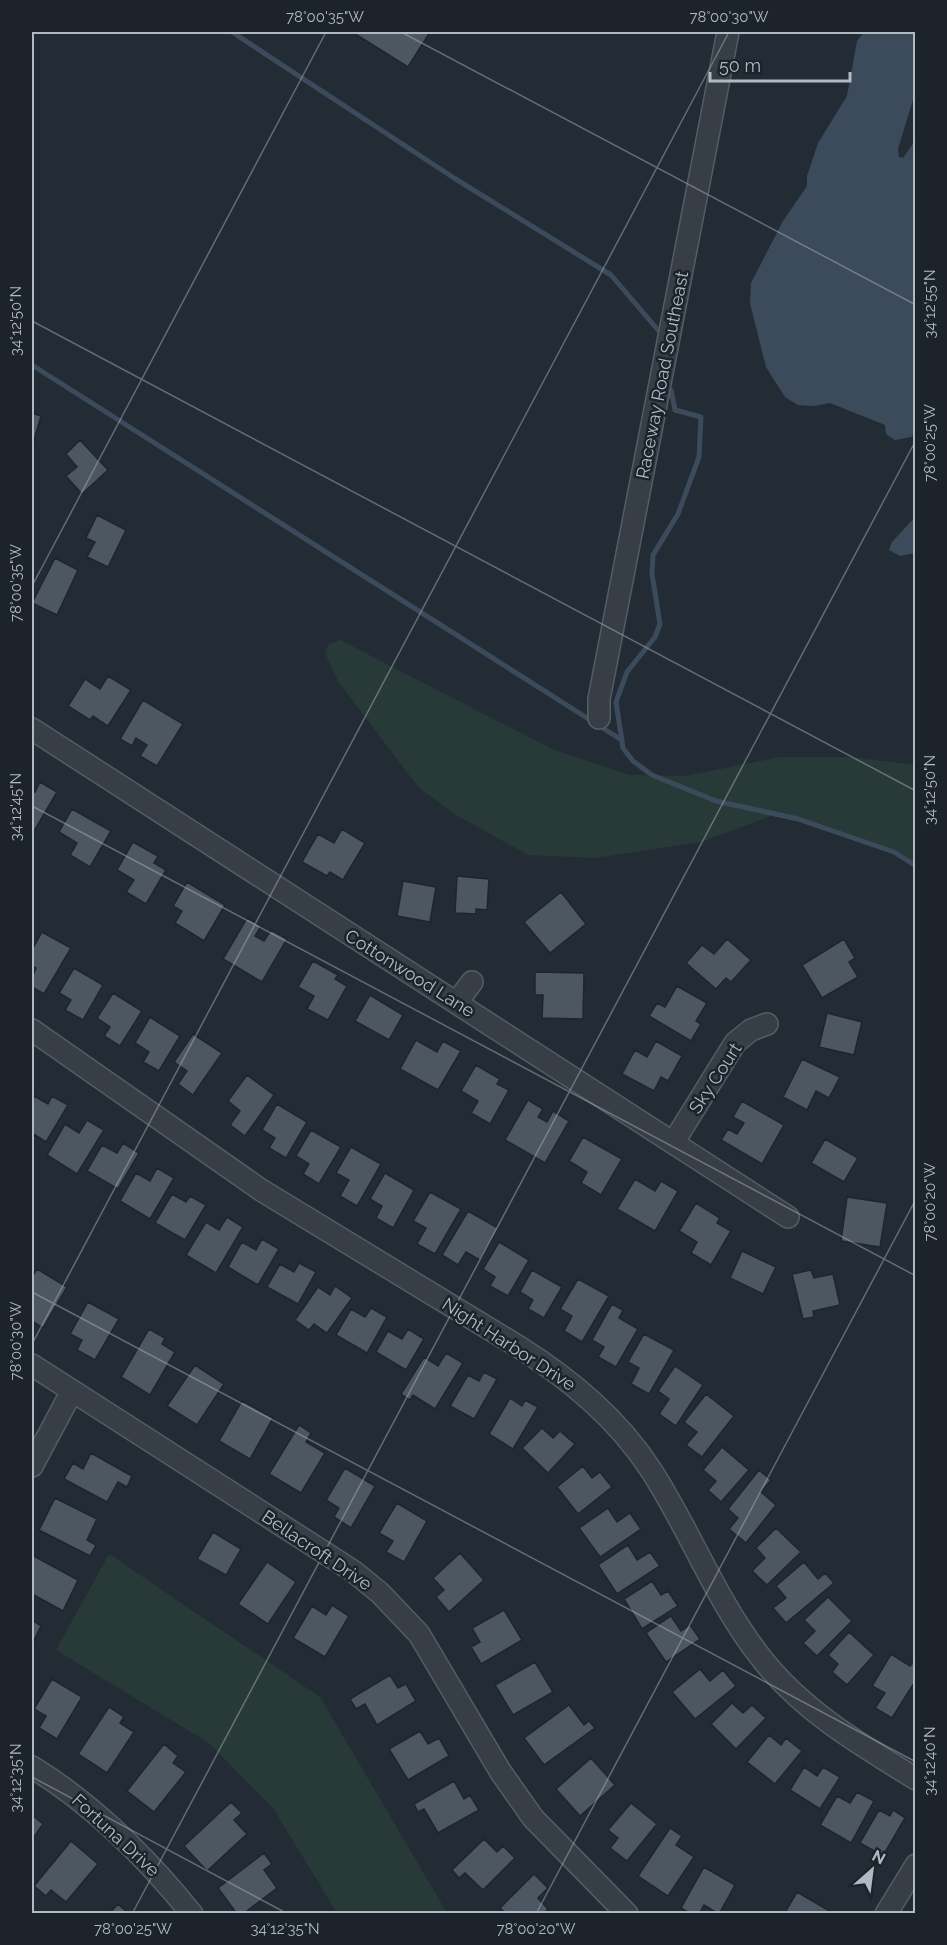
<svg xmlns="http://www.w3.org/2000/svg" width="947" height="1945" font-family="Raleway,sans-serif">
<rect width="100%" height="100%" fill="#232c35"/>
<path fill="#283a38" d="M340,640L554,750L630,775L685,776L781,757H849L915,765V866L894,852L776,814L701,842L595,858L528,855L458,816L419,788L338,681L325,653L328,645Z
M109,1554L320,1697L447,1913H337L273,1808L209,1743L56,1650Z"/>
<path fill="#3b4b5c" d="M864,32H915V93L898,149L899,157L903,158L915,141V433L911,437L895,440L886,434L885,425L830,403L814,406L798,405L785,397L766,367L750,303L751,283L783,221L807,186V176L818,143L847,96L857,41Z
M915,517V553L900,556L889,550L892,542Z"/>
<g fill="none" stroke-linecap="round" stroke-linejoin="round">
<path stroke="#3b4b5c" stroke-width="5" d="M232,32L454,178L611,275L658,330
M32,365L620,739
M671,390L675,410L701,417L699,457L678,514L653,555L652,574L660,624L655,637L627,672L616,702L623,748L633,761L652,775L716,801L798,819L894,852L916,866"/>
</g>
<path fill="#4c5761" stroke="#1e252d" stroke-width="1.5" d="M352,32H430L408,67Z
M32,413L41,416L33,444H32Z
M80,440L108,470L82,494L66,476L77,467L66,454Z
M97,515L126,530L108,567L87,557L95,542L86,538Z
M55,558L78,570L57,615L32,603Z
M108,676L131,690L108,726L93,716L90,720L68,706L85,679L100,689Z
M143,700L183,724L157,766L140,756L147,745L136,738L132,746L120,739Z
M40,782L57,792L33,833L32,791L35,792Z
M72,809L111,831L90,867L70,855L77,843L59,832Z
M342,829L365,843L343,880L330,872L327,876L302,862L318,834L334,843Z
M133,842L158,856L154,863L166,870L146,904L126,892L134,880L117,870Z
M457,876L489,879L487,910L476,909V914L455,913Z
M403,881L436,887L430,922L397,916Z
M187,882L225,905L204,941L175,923L182,911L173,906Z
M561,892L586,924L550,953L524,922Z
M247,918L261,926L255,936L264,941L271,930L287,939L262,982L223,959Z
M42,932L71,948L44,994L32,987V977L36,968L32,966V950Z
M727,939L751,960L731,982L726,978L716,989L686,963L702,945L714,954Z
M844,939L855,958L849,962L858,977L822,998L802,965Z
M313,961L338,975L335,979L347,986L328,1020L307,1009L314,996L298,987Z
M74,968L103,985L83,1020L65,1010L71,1000L59,993Z
M535,972L584,973L583,1019L542,1018L543,995H535Z
M677,986L707,1003L696,1021L701,1024L691,1041L649,1016L657,1003L665,1007Z
M113,993L142,1011L120,1046L104,1036L110,1027L97,1018Z
M370,995L403,1015L389,1040L355,1021Z
M827,1013L862,1022L854,1055L819,1047Z
M150,1017L180,1036L159,1071L143,1062L149,1052L135,1043Z
M193,1034L222,1053L193,1095L178,1084L187,1071L174,1062Z
M416,1040L437,1052L443,1041L461,1051L438,1090L400,1069Z
M656,1041L682,1056L668,1081L661,1077L654,1091L622,1074L635,1050L647,1057Z
M802,1059L840,1077L829,1098L816,1091L807,1110L783,1097Z
M476,1065L500,1079L497,1084L509,1090L490,1124L471,1113L478,1101L461,1091Z
M247,1075L274,1095L245,1136L230,1125L240,1111L228,1101Z
M34,1096L48,1104L52,1096L68,1105L46,1142L32,1133V1100Z
M528,1100L543,1109L538,1117L547,1122L553,1111L569,1121L545,1163L505,1140Z
M742,1101L784,1125L762,1164L721,1140L728,1129L737,1134L744,1123L733,1117Z
M277,1104L307,1122L286,1158L269,1148L275,1138L262,1130Z
M87,1120L104,1130L77,1174L47,1155L65,1124L79,1133Z
M311,1130L341,1147L319,1184L303,1174L309,1164L296,1156Z
M583,1137L622,1159L601,1195L581,1183L587,1172L569,1161Z
M825,1139L858,1158L844,1182L811,1163Z
M123,1143L139,1153L118,1189L87,1171L102,1145L117,1153Z
M351,1147L381,1164L357,1206L340,1196L349,1180L336,1173Z
M157,1168L174,1178L150,1219L120,1201L136,1173L150,1181Z
M385,1173L414,1190L393,1228L376,1218L382,1206L370,1199Z
M635,1179L655,1191L661,1181L678,1191L655,1231L617,1209Z
M430,1192L461,1209L435,1254L417,1244L426,1228L413,1221Z
M172,1194L186,1202L190,1196L206,1205L185,1240L155,1223Z
M847,1197L887,1203L880,1247L841,1241Z
M696,1203L720,1218L717,1223L731,1231L711,1265L691,1253L697,1242L679,1231Z
M468,1211L498,1228L480,1260L466,1252L458,1265L442,1255Z
M227,1217L243,1227L216,1273L186,1255L206,1222L219,1230Z
M262,1239L279,1249L258,1285L228,1267L242,1242L256,1250Z
M499,1242L529,1260L508,1296L490,1286L495,1277L483,1269Z
M742,1251L776,1267L763,1294L730,1278Z
M299,1263L316,1272L298,1304L267,1287L280,1264L294,1272Z
M37,1269L67,1287L43,1328L32,1321V1277Z
M532,1270L562,1287L544,1318L528,1309L533,1300L520,1292Z
M811,1270L814,1278L833,1274L840,1305L813,1311L814,1317L803,1319L792,1274Z
M578,1279L609,1296L582,1342L564,1331L572,1316L560,1309Z
M335,1286L352,1298L327,1333L314,1324L309,1330L295,1320L318,1287L330,1295Z
M88,1302L119,1319L95,1360L77,1350L82,1340L70,1334Z
M612,1304L623,1310L619,1318L638,1329L616,1367L598,1357L604,1347L592,1340Z
M371,1308L387,1317L367,1353L336,1335L351,1309L365,1317Z
M149,1329L165,1338L162,1344L175,1352L150,1395L121,1377Z
M408,1329L424,1339L406,1370L376,1352L388,1331L402,1339Z
M644,1334L674,1350L649,1394L631,1384L639,1368L628,1362Z
M446,1353L463,1363L435,1409L413,1395L410,1400L401,1394L424,1357L438,1366Z
M195,1365L224,1384L197,1425L167,1406Z
M675,1366L703,1385L676,1426L659,1414L669,1399L658,1391Z
M484,1372L497,1379L474,1419L450,1406L468,1375L479,1381Z
M706,1394L734,1416L702,1457L686,1445L697,1432L684,1422Z
M510,1398L522,1406L525,1400L538,1407L513,1449L489,1434Z
M242,1401L273,1418L250,1459L219,1441Z
M299,1425L311,1433L306,1442L325,1453L301,1493L269,1474Z
M542,1428L553,1438L560,1431L575,1444L548,1473L522,1448Z
M722,1447L749,1470L721,1502L708,1490L716,1481L703,1470Z
M91,1453L132,1476L127,1487L118,1482L107,1502L64,1479L73,1463L83,1469Z
M583,1466L592,1478L600,1472L612,1487L578,1514L557,1487Z
M345,1468L375,1486L351,1528L334,1517L339,1508L326,1500Z
M759,1470L771,1480L761,1492L776,1505L746,1543L729,1529L738,1518L728,1509Z
M55,1498L97,1519L87,1540L96,1545L90,1556L39,1530Z
M397,1503L427,1521L404,1562L386,1552L393,1541L379,1533Z
M608,1508L617,1522L630,1513L641,1529L600,1557L579,1528Z
M776,1528L801,1552L767,1585L752,1571L765,1558L756,1548Z
M213,1532L241,1549L226,1575L197,1559Z
M628,1545L637,1560L650,1552L660,1566L617,1594L598,1565Z
M460,1553L484,1580L449,1612L436,1597L444,1590L433,1578Z
M32,1555L78,1580L63,1611L32,1594Z
M267,1562L296,1582L268,1624L238,1604Z
M804,1562L818,1579L825,1573L834,1583L786,1623L773,1608L786,1598L776,1586Z
M652,1581L661,1595L668,1591L678,1606L642,1629L624,1599Z
M828,1597L852,1621L817,1656L803,1643L815,1631L804,1620Z
M332,1605L349,1616L325,1657L293,1638L312,1606L326,1615Z
M504,1610L522,1640L481,1664L471,1647L480,1642L472,1628Z
M671,1616L681,1631L690,1625L700,1639L666,1662L646,1633Z
M32,1620L41,1626L32,1644Z
M849,1632L874,1655L847,1685L832,1672L838,1664L828,1655Z
M891,1654L910,1666L916,1660V1680L892,1718L875,1708L885,1693L872,1686Z
M535,1662L553,1692L513,1715L495,1685Z
M700,1669L710,1681L723,1670L736,1686L695,1719L672,1692Z
M390,1675L398,1688L406,1684L416,1701L377,1725L365,1704L356,1709L350,1699Z
M52,1679L82,1697L57,1739L39,1728L46,1716L34,1709Z
M732,1703L743,1713L752,1705L766,1718L736,1749L711,1724Z
M569,1705L584,1725L589,1721L595,1728L544,1765L524,1738Z
M109,1707L124,1717L120,1723L134,1732L107,1773L78,1754Z
M420,1731L428,1744L439,1738L449,1756L408,1780L389,1749Z
M769,1735L781,1745L786,1738L802,1751L775,1784L747,1762Z
M164,1744L178,1756L173,1763L186,1772L154,1812L127,1791Z
M591,1758L615,1785L580,1816L556,1789Z
M804,1767L817,1776L823,1767L840,1777L820,1809L790,1790Z
M454,1781L464,1799L470,1795L479,1810L438,1833L424,1809L418,1812L414,1804Z
M857,1792L874,1801L851,1843L820,1825L837,1796L850,1803Z
M231,1802L242,1813L234,1820L247,1834L207,1871L184,1846Z
M631,1803L657,1824L627,1861L610,1848L618,1838L608,1830Z
M879,1810L890,1816L893,1810L905,1818L883,1856L860,1843Z
M32,1815L43,1824L32,1840Z
M670,1828L682,1836L676,1845L694,1857L668,1896L638,1876Z
M484,1839L497,1852L503,1846L515,1858L483,1890L465,1873L459,1878L452,1870Z
M71,1841L98,1864L66,1902L51,1890L46,1896L34,1886Z
M264,1853L272,1864L264,1870L277,1888L243,1914H237L218,1888Z
M704,1867L735,1885L719,1914L704,1905L699,1914H691L681,1908Z
M534,1874L548,1888L538,1898L548,1909L544,1914H506L500,1908Z
M797,1892L828,1910L826,1914H784Z
M118,1904L129,1914H109Z"/>
<g fill="none" stroke-linecap="round" stroke-linejoin="round">
<g stroke="#545c64" stroke-width="24">
<path id="street" d="M599,718V699L728,32
M32,729L788,1217
M457,1002L472,982
M32,1030L261,1190L519,1347C571,1380 617,1418 651,1470C691,1532 716,1601 762,1659C803,1711 859,1744 916,1779
M673,1143L735,1043L751,1030L767,1024
M32,1365L353,1571L380,1593L419,1634L500,1771L533,1818L627,1914
M32,1466L72,1391
M32,1767C94,1805 146,1857 192,1914
M886,1914L916,1865"/>
</g>
<use href="#street" stroke="#373e46" stroke-width="21"/>
</g>
<path fill="none" stroke="#b1b9c2" stroke-width="1.5" stroke-opacity="0.45" d="M401,32L916,305M32,321L916,791M32,586L326,32M32,806L916,1276M32,1292L916,1762M32,1344L729,32M32,1777L288,1914M132,1914L916,440M536,1914L916,1199"/>
<g text-anchor="middle" dominant-baseline="central" stroke-width="5" stroke-linejoin="round" paint-order="stroke">
<g font-size="18" fill="#b1b9c2" stroke="#1c232b">
<text transform="translate(662 375) rotate(-79)">Raceway Road Southeast</text>
<text transform="translate(410 973) rotate(32)">Cottonwood Lane</text>
<text transform="translate(715 1078) rotate(-57)">Sky Court</text>
<text transform="translate(509 1344) rotate(33)">Night Harbor Drive</text>
<text transform="translate(317 1550) rotate(34)">Bellacroft Drive</text>
<text transform="translate(116 1835) rotate(43)">Fortuna Drive</text>
</g>
</g>
<rect width="947" height="1945" fill="none" stroke="#1c232b" stroke-width="66"/>
<g transform="translate(872 1870) rotate(28)" stroke="#1c232b" stroke-width="4.5" paint-order="stroke">
<path d="M0-4.5L10 22L0 15L-10 22Z" fill="#b1b9c2"/>
<text y="-9" font-size="16" font-weight="bold" text-anchor="middle" fill="#b1b9c2">N</text>
</g>
<path d="M710 72v9h140v-9" fill="none" stroke="#b1b9c2" stroke-width="3"/>
<text x="719" y="72" font-size="18" fill="#b1b9c2" stroke="#1c232b" stroke-width="4.5" paint-order="stroke">50 m</text>
<rect x="33" y="33" width="881" height="1879" fill="none" stroke="#b1b9c2" stroke-width="2"/>
<g font-size="15" text-anchor="middle" fill="#b1b9c2">
<text x="325" y="22">78°00'35"W</text>
<text x="729" y="22">78°00'30"W</text>
<text transform="translate(930 304) rotate(-90)" y="5">34°12'55"N</text>
<text transform="translate(16 321) rotate(-90)" y="5">34°12'50"N</text>
<text transform="translate(930 443) rotate(-90)" y="5">78°00'25"W</text>
<text transform="translate(16 583) rotate(-90)" y="5">78°00'35"W</text>
<text transform="translate(930 790) rotate(-90)" y="5">34°12'50"N</text>
<text transform="translate(16 807) rotate(-90)" y="5">34°12'45"N</text>
<text transform="translate(930 1202) rotate(-90)" y="5">78°00'20"W</text>
<text transform="translate(16 1341) rotate(-90)" y="5">78°00'30"W</text>
<text transform="translate(930 1761) rotate(-90)" y="5">34°12'40"N</text>
<text transform="translate(16 1778) rotate(-90)" y="5">34°12'35"N</text>
<text x="133" y="1934">78°00'25"W</text>
<text x="285" y="1934">34°12'35"N</text>
<text x="536" y="1934">78°00'20"W</text>
</g>
</svg>
